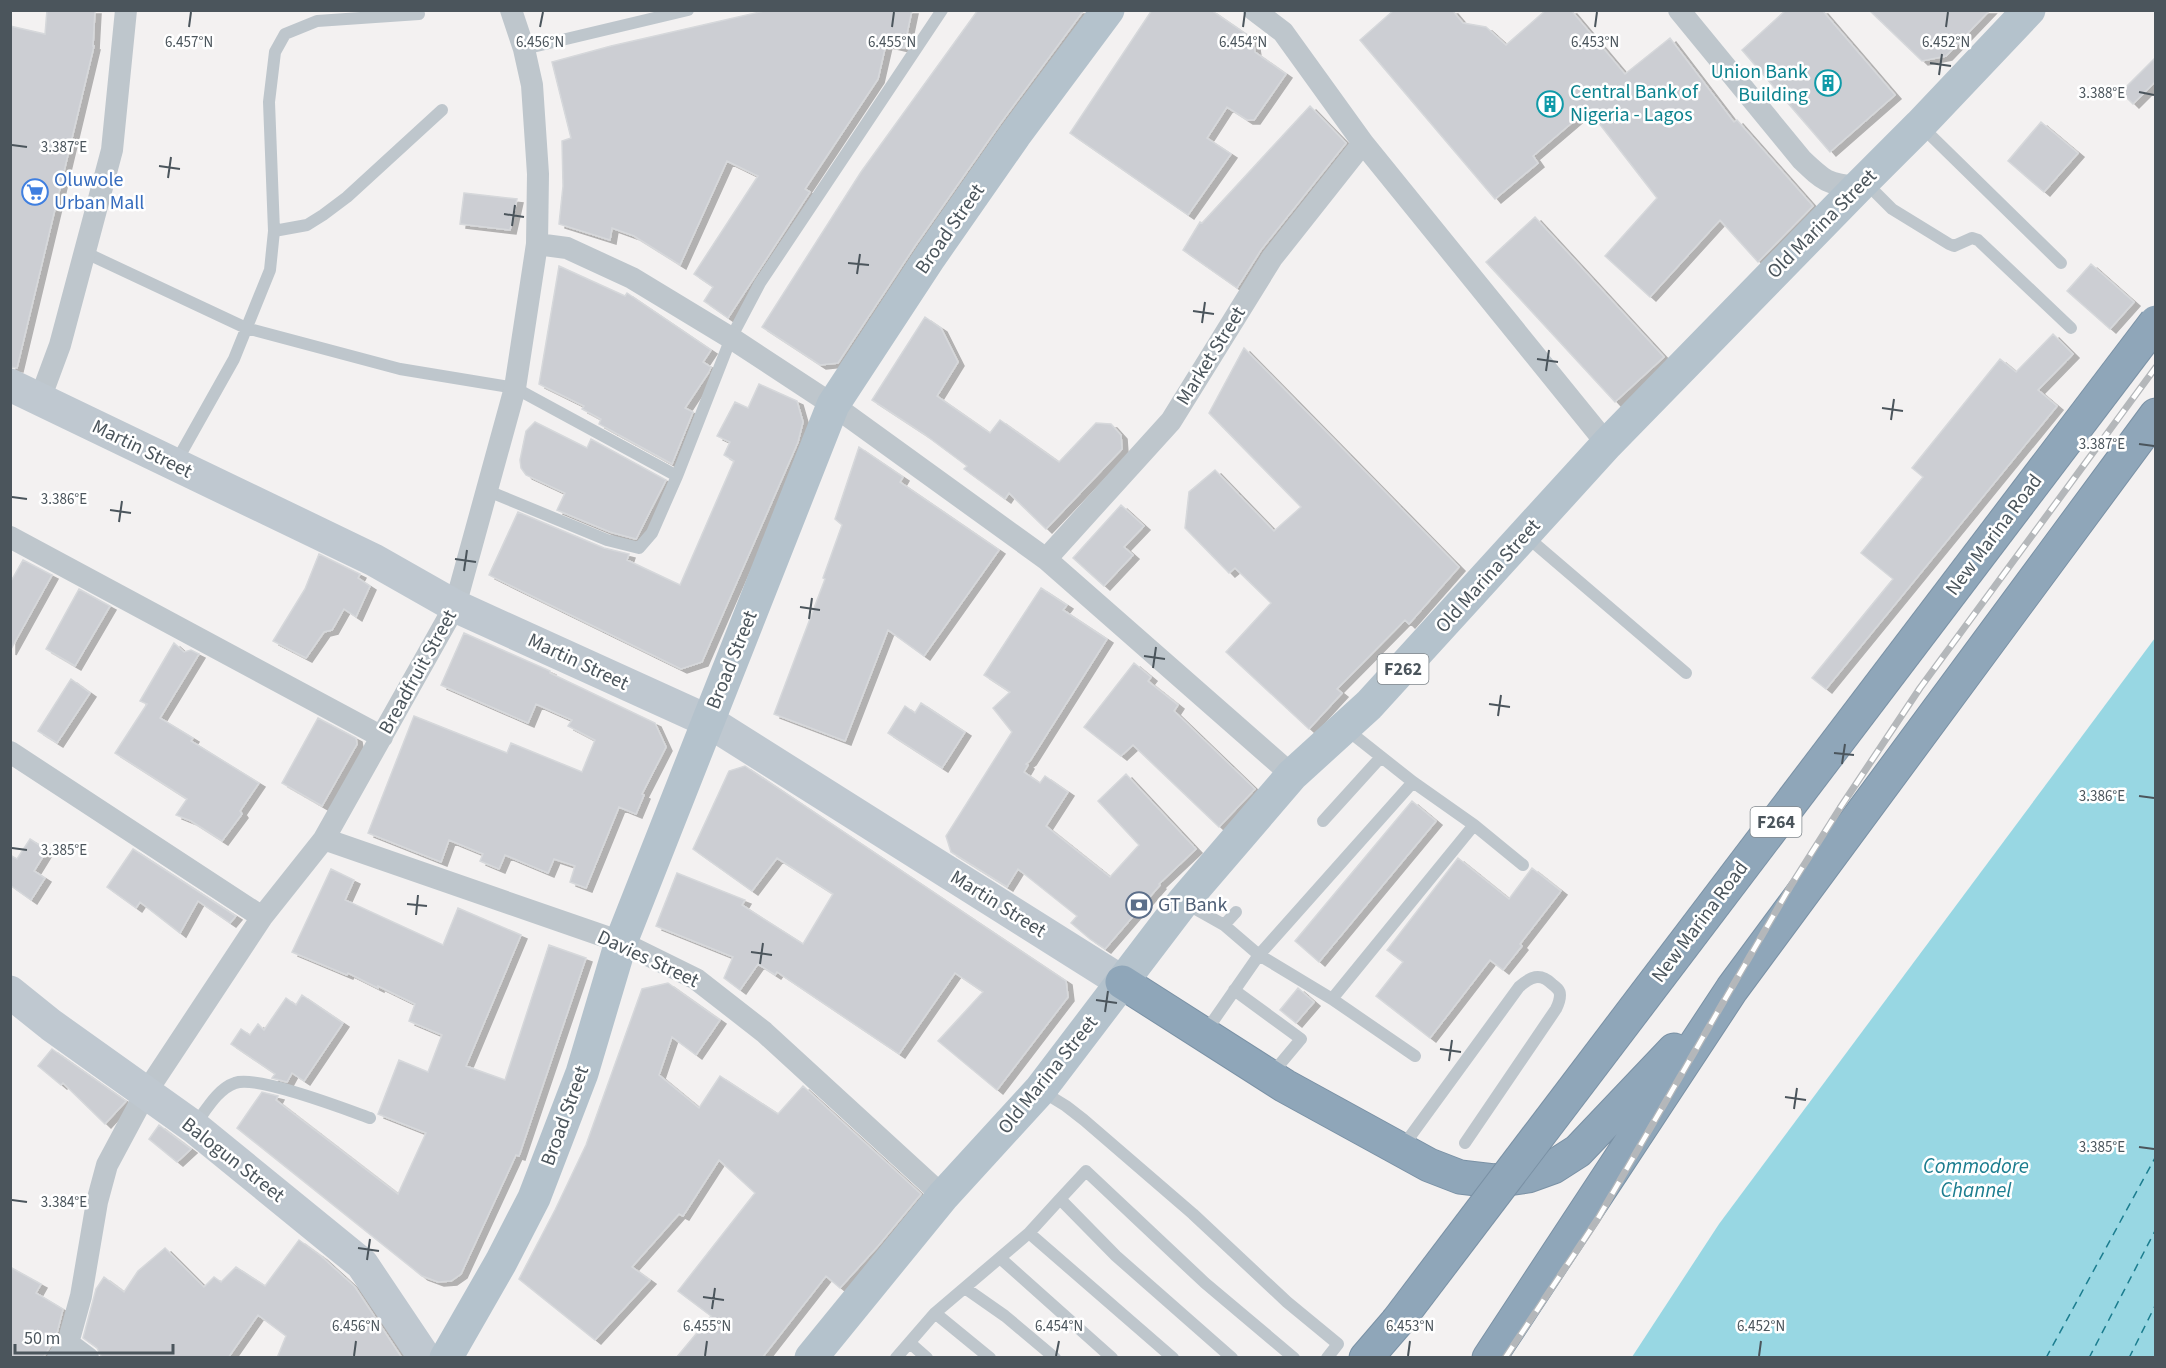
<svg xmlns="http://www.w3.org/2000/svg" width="2166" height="1368" font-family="'Source Sans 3',sans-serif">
<defs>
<filter id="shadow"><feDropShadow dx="6" dy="4" stdDeviation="0" flood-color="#0004"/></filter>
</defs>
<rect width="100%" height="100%" fill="#f3f1f1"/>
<path fill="#98d7e3" d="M2155,638V1357H1632L1719,1224Z"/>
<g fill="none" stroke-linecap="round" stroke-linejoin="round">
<path stroke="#1c7d8f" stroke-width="1.5" stroke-dasharray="8 6" stroke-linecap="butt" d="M2046,1358L2156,1156
M2089,1358L2156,1229
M2129,1358L2156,1304"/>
</g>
<path fill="#ccced3" stroke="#d6d8db" stroke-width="1.5" filter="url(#shadow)" d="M47,10H95L93,46H94L17,368L10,367V26L45,34Z
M768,10H912L904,48L886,44L878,79L805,189L810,192L728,318L704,301L713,287L694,274L758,176L727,161L680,265L634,236L612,228L610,240L559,224L563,186L562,141L571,138L552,62L611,46Z
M978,10H1084L1000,124L915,246L838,363L820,365L762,327L861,172Z
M1152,10H1211L1253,39L1255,52L1286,74L1254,120H1247L1227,107L1207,138L1231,154L1188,215L1070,133Z
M1394,10H1452L1463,23L1486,27L1506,45L1546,10H1571L1625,74L1670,38L1734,122L1737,120L1813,206L1758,262L1720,220L1650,297L1605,256L1657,198L1588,109L1533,156L1538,163L1495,199L1360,40Z
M1786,10H1822L1895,95L1830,152L1742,50Z
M1869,10H1990L1946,56L1922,61Z
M2156,57V81L2133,104L2121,92Z
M1310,106L1346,143L1261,250L1237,288L1183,250L1200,222L1202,223Z
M2041,122L2078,153L2044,192L2008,161Z
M464,193L517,199L510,230L460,224Z
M1535,217L1664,357L1615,402L1486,262Z
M2091,264L2134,302L2110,329L2067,291Z
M559,266L625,296L627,293L711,350L703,362L711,367L709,372L685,408L693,412L672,464L599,424L601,419L582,409L584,406L539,384Z
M925,317L941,328L958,362L937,396L990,433L1000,420L1059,462L1096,423L1111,424L1121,435L1122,449L1046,529L1009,493L1005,499L964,469L967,466L924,434L872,400Z
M2053,334L2073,354L2038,390L2057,406L1826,689L1812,678L1893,579L1861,553L1923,477L1912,468L2000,359L2016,372Z
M1244,348L1459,567L1409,624L1405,620L1337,689L1342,693L1309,729L1226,652L1271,603L1235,568L1229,573L1185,528L1189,492L1215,470L1274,531L1301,507L1209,413Z
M759,384L797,401L803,422L798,442L702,662L681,669L489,575L518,512L604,548L629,554L627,560L680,585L734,461L724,455L730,442L717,436L735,402L748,408Z
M535,422L587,448L591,439L666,480L636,539L610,532L557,510L565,493L526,475L521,468L520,460L526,431Z
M859,447L903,477L900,482L999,550L924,656L888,630L845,741L774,714L825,579L823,578L842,525L835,519Z
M1121,505L1144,526L1124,547L1133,555L1104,586L1073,558Z
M319,554L360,574L358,578L370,586L356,617L344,609L332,630L324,632L306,658L273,641L305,589Z
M23,560L52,575L10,651V583Z
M1041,588L1067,605L1063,610L1107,639L1030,761L1026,764L1028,765L1024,772L1040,783L1045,776L1068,792L1046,826L1110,877L1139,845L1098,801L1126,774L1196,849L1159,884L1160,885L1105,949L1090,939L1071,923L1077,916L1018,869L1007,887L951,852L946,836L1012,732L993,708L1010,692L984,675Z
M79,589L110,606L75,666L46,649Z
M464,633L550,671V673L655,723L666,747L642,794L644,795L636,814L619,807L586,888L570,882L575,866L554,859L548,873L505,855L499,869L480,861L483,854L449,840L441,862L368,833L414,716L507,753L511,743L582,772L595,740L568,726L572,720L536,704L528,723L441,685Z
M174,643L184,652L191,650L199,654L160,718L193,738L191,741L259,783L240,811L242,814L222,841L191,821L176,815L187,799L115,753L147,704L140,701Z
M1134,663L1151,677L1148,681L1178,705L1174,711L1255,789L1219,827L1133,745L1121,756L1084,727Z
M71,679L90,693L57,743L38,731Z
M921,703L965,732L942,768L888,733L905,706L915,713Z
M318,718L356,738L357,744L322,806L282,783Z
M745,766L1066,981L1068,997L997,1090L938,1041L983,992L955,973L899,1054L777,972L775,975L758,964L740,990L724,978L733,957L656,926L677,873L745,900L742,905L803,944L833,894L777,858L752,891L693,849L729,771Z
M1412,801L1436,821L1319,962L1295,941Z
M30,839L47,850L34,871L45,878L31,900L10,885V855L17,859Z
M133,849L236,916L230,923L198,901L180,933L140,902L136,908L107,887Z
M1458,858L1509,899L1532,868L1561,891L1520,944L1522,946L1503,970L1490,960L1430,1038L1376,996L1403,962L1387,950Z
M331,869L354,880L345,900L443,945L458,908L521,935L466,1066L505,1080L549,945L586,958L519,1156L516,1155L461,1274L451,1281L438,1282L422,1276L237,1128L262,1092L278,1096L276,1100L398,1194L426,1133L378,1114L399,1060L428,1072L442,1035L409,1021L415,1004L378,986V988L348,973L347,975L292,952Z
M668,983L720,1020L696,1055L672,1037L659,1075L699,1108L720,1076L778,1114L803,1086L921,1194L878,1246L840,1288L826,1276L762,1358H676L711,1316L678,1291L755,1193L719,1160L683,1216L679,1214L632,1267L650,1280L595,1340L519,1279L555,1210L586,1145L642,989Z
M1298,988L1314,1002L1296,1023L1280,1010Z
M302,995L343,1023L304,1081L292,1073L287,1082L272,1078L275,1074L231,1044L241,1029L250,1035L258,1024L264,1030L286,998L296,1005Z
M52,1049L126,1101L105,1124L63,1083L61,1085L38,1066Z
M159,1125L191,1149L177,1162L149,1139Z
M299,1240L321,1256L355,1287L402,1358H277L286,1336L258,1315L228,1358H102L97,1348L83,1338L96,1289L104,1277L124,1292L138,1271L165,1248L204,1287L214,1277L221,1282L236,1267L265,1286Z
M10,1267L41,1284L36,1293L63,1309L56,1337L43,1358H10Z"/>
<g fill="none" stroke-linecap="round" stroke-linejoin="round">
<g stroke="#7a91a5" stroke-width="35">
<path id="highway" d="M1122,982L1285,1086L1429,1165L1460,1177L1494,1181L1528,1176L1553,1167L1578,1151L1674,1050
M1366,1358L1397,1322
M1489,1358L1732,989L2156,415"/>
</g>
<path stroke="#bec6cc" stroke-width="12" d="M524,49L688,10
M1920,125L2061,263
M1865,182L1892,209L1949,244L1954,246L1972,238L1978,240L2071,328
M274,231L307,225L323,215L347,197L442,110
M84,252L246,328L400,369L515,388L677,476L731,338L760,283L942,10
M175,464L234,359L270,270L274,231L269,102L275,52L285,34L317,21L419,14
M488,491L607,540L639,548L652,533L677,476
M1526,536L1686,673
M1323,821L1381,757
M1474,825L1523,865
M1185,903L1224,925L1259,955L1413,782L1346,729
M1224,925L1236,912
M1234,990L1301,1039L1270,1076
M1332,999L1474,825L1413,782
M1204,1034L1259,955L1332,999L1415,1056
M1040,1090L1066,1106L1084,1120L1193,1214L1287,1302L1338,1344L1327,1358
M194,1126C205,1112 217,1089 235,1083C257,1075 345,1109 370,1118
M1401,1149L1519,987C1530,977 1540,972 1552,984C1556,987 1560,990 1560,995C1560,1000 1558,1005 1556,1009L1465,1143
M1060,1199L1086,1171L1205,1283L1294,1358
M1029,1233L1173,1358
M1000,1258L1112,1358
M965,1288L1005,1316L1055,1358
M935,1313L990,1358
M910,1343L927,1358
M896,1358L935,1313L1029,1233L1060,1199L1116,1256L1232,1358"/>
<path stroke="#bec6cc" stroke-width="22" d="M1254,10L1283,32L1363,143L1607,444
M1679,10L1802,160C1824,181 1827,184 1858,187
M537,244L567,248L632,278L731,338L833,405L1046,559L1292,775
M40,399L60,345L112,150L126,10
M10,537L382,737
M1046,559L1171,421L1272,258L1363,143
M10,752L262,917
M324,839L621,942L696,979L764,1032L943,1196
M68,1343L88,1358
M58,1358L68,1343L81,1296L97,1202L107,1165L145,1094L262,917L324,839L455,606L515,388L537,244L538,174L532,85L524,49L511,10"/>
<path stroke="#bfc8d0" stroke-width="33" d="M10,385L374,560L455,606L708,721L1122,982
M10,992L51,1025L194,1127L362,1264L425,1358"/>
<path stroke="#b4c2cc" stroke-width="33" d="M446,1358L501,1262L534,1198L582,1073L621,942L833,405L930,257L1015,135L1108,10
M811,1358L943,1196L1040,1090L1183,902L1292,775L1369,705L1607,444L1858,187L1920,125L2029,10"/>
<use href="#highway" stroke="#8fa6b9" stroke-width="33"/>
<g stroke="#b4b7ba" stroke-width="7">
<path id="rail" d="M1505,1358L1597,1220L1790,887L1840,808L1920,688L2156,367"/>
</g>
<use href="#rail" stroke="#fff" stroke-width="4.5" stroke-dasharray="14" stroke-linecap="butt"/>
<g stroke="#7a91a5" stroke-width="35" stroke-linecap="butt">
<path id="highway-bridge" d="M1397,1322L2156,322"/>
</g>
<use href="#highway-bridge" stroke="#8fa6b9" stroke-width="33"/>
</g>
<path fill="none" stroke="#4b555c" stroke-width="2" d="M189,27L191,12M540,27L543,12M892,27L894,12M1243,27L1245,12M1595,27L1597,12M1946,27L1948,12M1930,63L1951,66M1939,75L1942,54M2139,92L2154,95M12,145L27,147M159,166L180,169M168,178L171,157M504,214L524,217M512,226L515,205M848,263L869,265M857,274L860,254M1193,311L1214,314M1202,323L1205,302M1537,359L1558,362M1546,371L1549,350M1882,408L1903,411M1891,420L1894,399M2139,444L2154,446M12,497L27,499M110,510L131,513M119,522L122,501M455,559L476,562M464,571L467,550M800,607L820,610M809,619L812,598M1144,656L1165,659M1153,668L1156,647M1489,704L1510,707M1498,716L1501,695M1834,753L1854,755M1842,764L1845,744M2139,796L2154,798M12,848L27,850M407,904L427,906M416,915L418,895M751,952L772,955M760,964L763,943M1096,1000L1117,1003M1105,1012L1108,991M1440,1049L1461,1052M1449,1061L1452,1040M1785,1097L1806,1100M1794,1109L1797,1088M2139,1147L2154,1149M12,1200L27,1202M358,1248L379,1251M367,1260L370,1239M703,1297L724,1300M712,1309L715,1288M354,1356L356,1341M705,1356L707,1341M1056,1356L1059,1341M1408,1356L1410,1341M1759,1356L1761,1341"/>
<defs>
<g id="building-ring" transform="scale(1.35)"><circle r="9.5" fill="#fff" stroke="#0f9aa8" stroke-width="1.5"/><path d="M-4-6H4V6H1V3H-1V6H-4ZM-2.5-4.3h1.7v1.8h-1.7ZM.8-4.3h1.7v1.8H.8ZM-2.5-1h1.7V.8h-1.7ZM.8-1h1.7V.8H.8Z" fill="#0f9aa8"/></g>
<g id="supermarket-ring" transform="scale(1.35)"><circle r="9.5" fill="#fff" stroke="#3f7fe0" stroke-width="1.5"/><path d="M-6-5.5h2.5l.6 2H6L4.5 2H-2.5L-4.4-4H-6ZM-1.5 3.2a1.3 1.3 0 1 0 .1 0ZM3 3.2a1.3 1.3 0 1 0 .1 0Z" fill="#3f7fe0"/></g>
<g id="bank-ring" transform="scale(1.35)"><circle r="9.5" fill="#fff" stroke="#5c6f8a" stroke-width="1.5"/><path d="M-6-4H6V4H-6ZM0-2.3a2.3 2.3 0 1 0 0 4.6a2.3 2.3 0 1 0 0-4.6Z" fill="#5c6f8a"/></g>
</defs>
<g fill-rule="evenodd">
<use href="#building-ring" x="1828" y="83"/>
<use href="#building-ring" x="1550" y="104"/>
<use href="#supermarket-ring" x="35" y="192"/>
<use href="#bank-ring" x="1139" y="905"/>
</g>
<g text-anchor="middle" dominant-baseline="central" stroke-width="5" stroke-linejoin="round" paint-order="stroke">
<g fill="#fff" stroke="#81888d" stroke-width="1.5">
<rect x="1377.5" y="654" width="51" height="30" rx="4.5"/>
<rect x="1750.5" y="807" width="51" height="30" rx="4.5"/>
</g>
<g font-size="18" font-weight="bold" fill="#4b555c">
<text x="1403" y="669">F262</text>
<text x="1776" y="822">F264</text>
</g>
<g font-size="20" fill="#0d838f" stroke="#fff" text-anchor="end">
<text x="1808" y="72">Union Bank<tspan x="1808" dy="23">Building</tspan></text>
<text x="1570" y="92" text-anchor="start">Central Bank of<tspan x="1570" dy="23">Nigeria - Lagos</tspan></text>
</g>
<g font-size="20" fill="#366cbe" stroke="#fff" text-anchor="start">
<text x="54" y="180">Oluwole<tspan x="54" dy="23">Urban Mall</tspan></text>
</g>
<g font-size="20" fill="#4b555c" stroke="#fff">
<text transform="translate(1822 224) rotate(-45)">Old Marina Street</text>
<text transform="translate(950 229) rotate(-55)">Broad Street</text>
<text transform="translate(1211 356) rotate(-58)">Market Street</text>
<text transform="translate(142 449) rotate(26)">Martin Street</text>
<text transform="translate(1994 535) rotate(-53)">New Marina Road</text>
<text transform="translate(1488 576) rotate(-48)">Old Marina Street</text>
<text transform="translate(732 660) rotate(-68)">Broad Street</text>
<text transform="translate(578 662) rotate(25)">Martin Street</text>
<text transform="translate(418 672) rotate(-61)">Breadfruit Street</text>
<text transform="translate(998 904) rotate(32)">Martin Street</text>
<text transform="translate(1700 922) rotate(-53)">New Marina Road</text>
<text transform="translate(648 959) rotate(25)">Davies Street</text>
<text transform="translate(1048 1075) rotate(-51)">Old Marina Street</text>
<text transform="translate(565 1116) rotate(-70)">Broad Street</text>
<text transform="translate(233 1160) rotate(38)">Balogun Street</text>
</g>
<g font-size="20" fill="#4e5e75" stroke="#fff" text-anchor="start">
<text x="1158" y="905">GT Bank</text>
</g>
<g font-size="21" font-style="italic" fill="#1c7d8f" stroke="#fff">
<text x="1976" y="1166">Commodore<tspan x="1976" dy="24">Channel</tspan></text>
</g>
</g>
<g font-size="15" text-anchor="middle" fill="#4b555c" stroke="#fff" stroke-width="5" stroke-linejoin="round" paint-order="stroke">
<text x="189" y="47">6.457°N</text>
<text x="540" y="47">6.456°N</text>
<text x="892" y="47">6.455°N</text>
<text x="1243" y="47">6.454°N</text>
<text x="1595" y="47">6.453°N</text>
<text x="1946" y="47">6.452°N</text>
<text x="2102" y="98">3.388°E</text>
<text x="64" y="152">3.387°E</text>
<text x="2102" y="449">3.387°E</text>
<text x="64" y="504">3.386°E</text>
<text x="2102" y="801">3.386°E</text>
<text x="64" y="855">3.385°E</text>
<text x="2102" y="1152">3.385°E</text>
<text x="64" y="1207">3.384°E</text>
<text x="356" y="1331">6.456°N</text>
<text x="707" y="1331">6.455°N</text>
<text x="1059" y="1331">6.454°N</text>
<text x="1410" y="1331">6.453°N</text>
<text x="1761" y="1331">6.452°N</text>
</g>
<rect width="2166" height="1368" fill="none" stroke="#4b555c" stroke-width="24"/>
<path d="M15 1344v9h158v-9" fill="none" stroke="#4b555c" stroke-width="3"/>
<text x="24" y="1344" font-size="18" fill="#4b555c" stroke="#ffffff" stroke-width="4.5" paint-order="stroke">50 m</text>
</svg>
